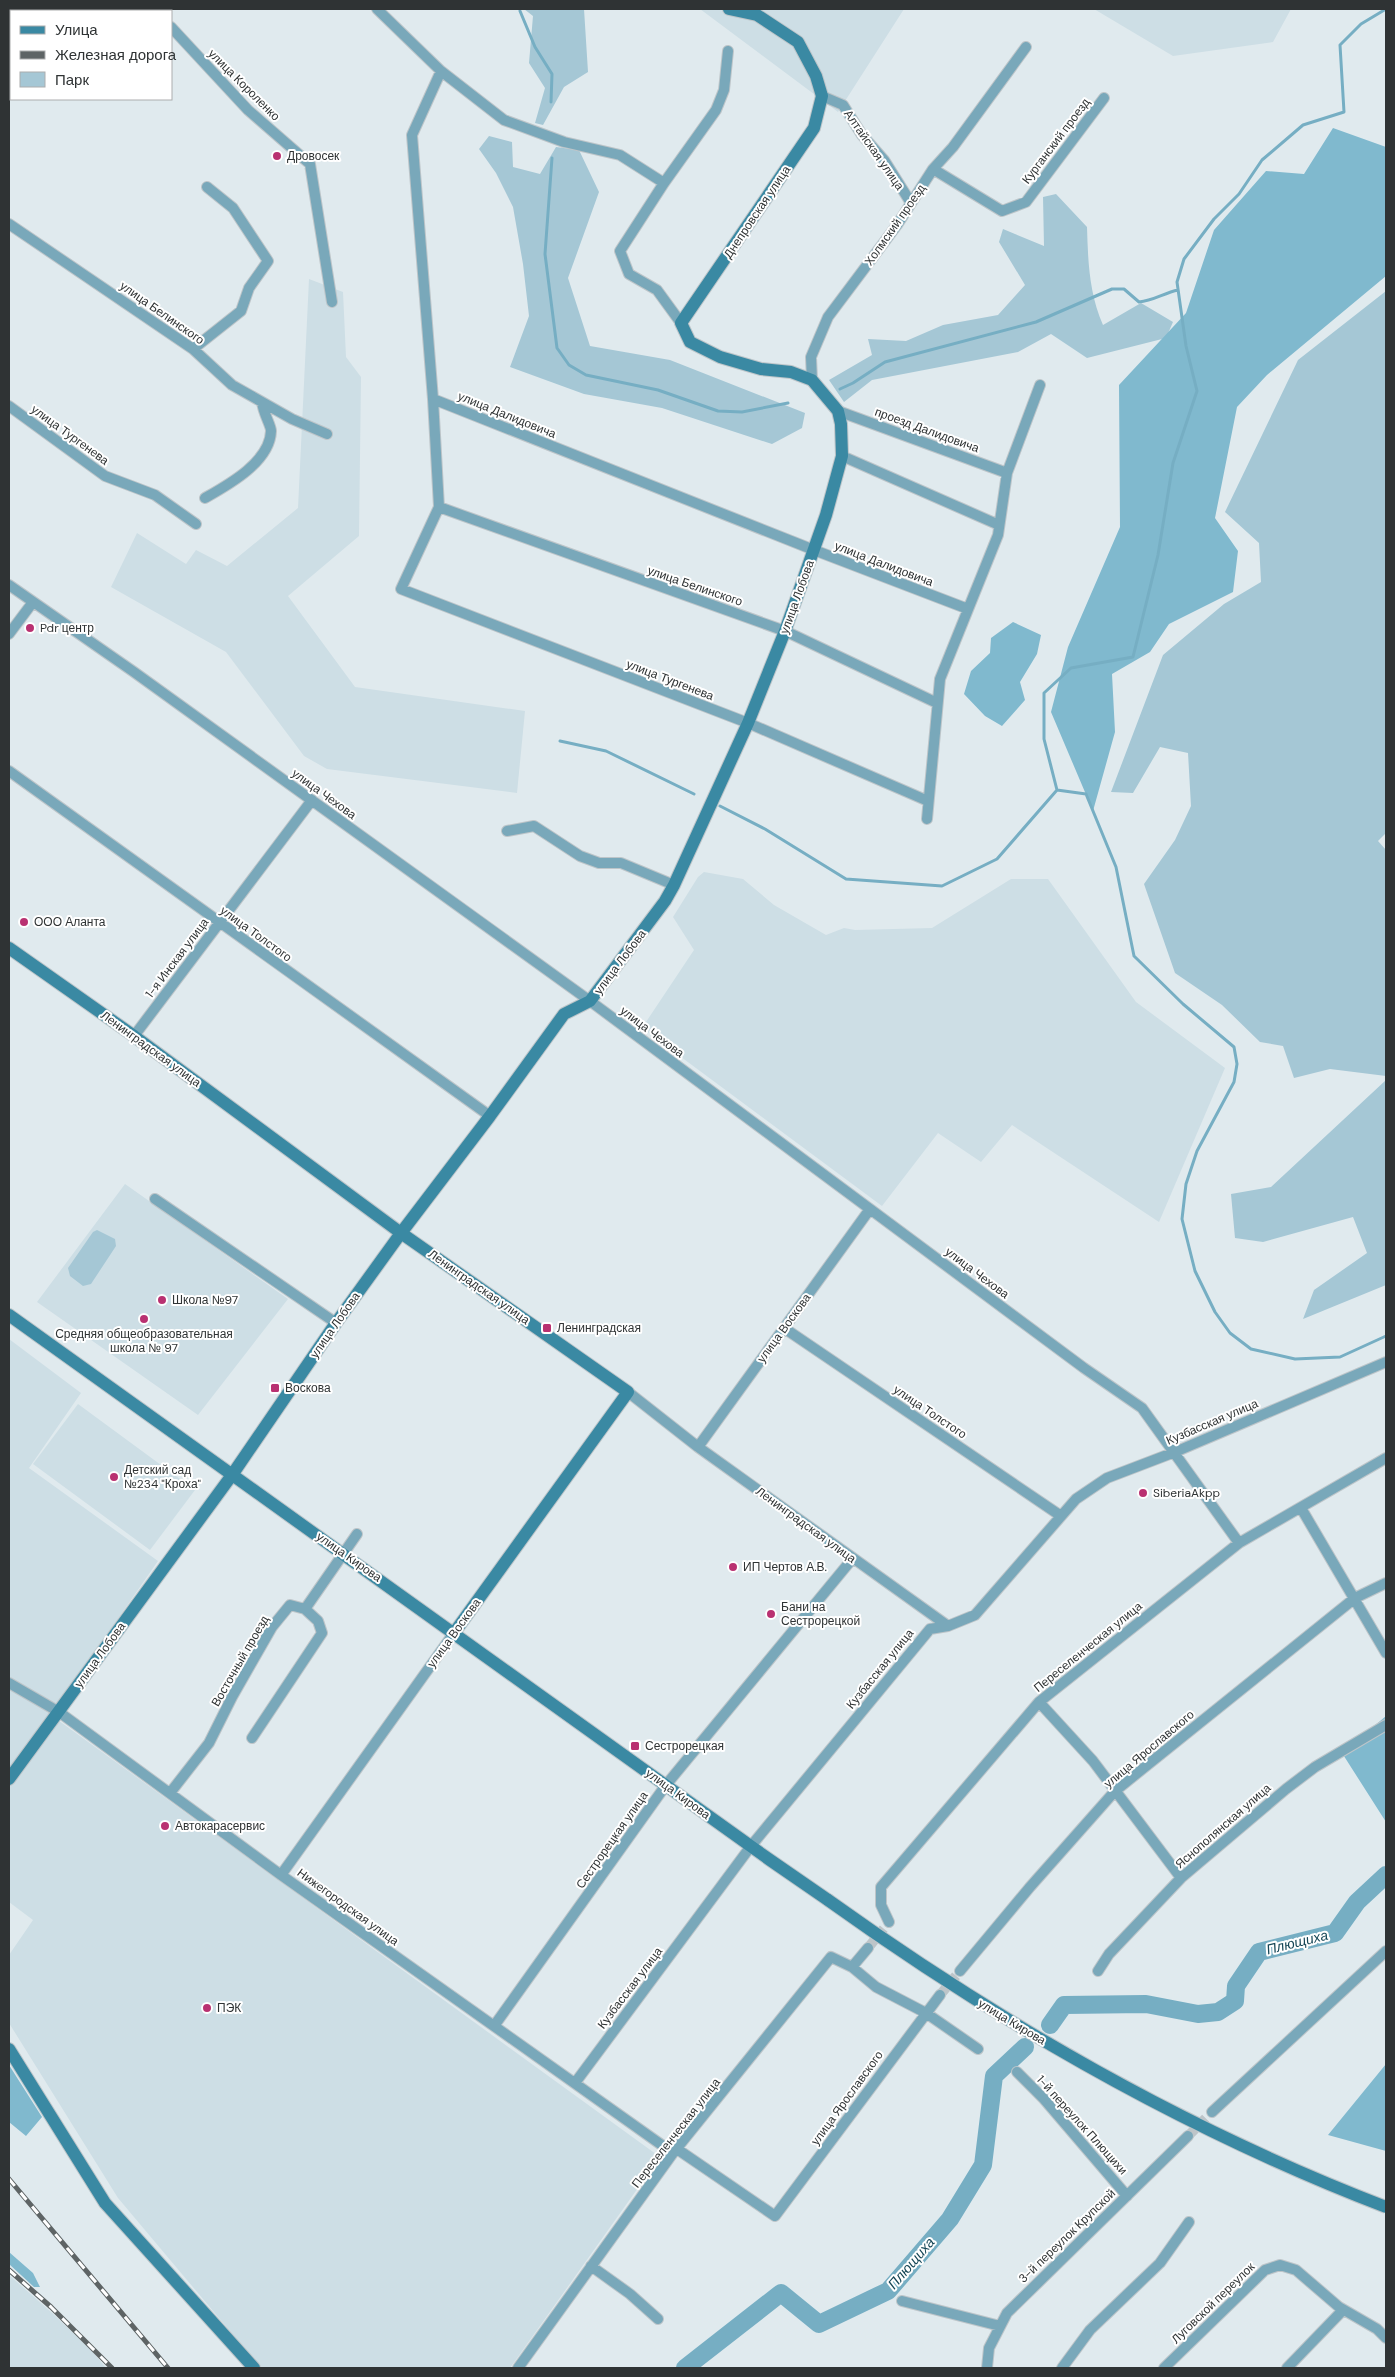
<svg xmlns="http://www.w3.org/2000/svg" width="1395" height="2377" font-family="'DM Sans',sans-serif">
<rect width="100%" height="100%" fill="#e0eaee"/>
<path fill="#cddee5" d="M700,9H904L838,112Z
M1094,9H1291L1273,42L1173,56Z
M309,279L343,292L346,357L361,377L359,536L288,596L355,687L525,711L517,793L327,769L304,756L226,652L111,587L137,533L186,564L196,550L227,566L298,508Z
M704,872L743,879L774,905L826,935L844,928L855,930L932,928L1011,879H1048L1136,1002L1225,1068L1159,1222L1012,1125L981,1162L938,1133L882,1206L642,1028L694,950L673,917L698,877Z
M125,1184L288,1299L198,1415L37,1302Z
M9,1339L81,1393L29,1468L158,1561L51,1715L660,2157L510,2368H261L118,2198L9,2023V1955L33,1920L9,1902Z
M78,1404L195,1490L150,1550L33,1464Z
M9,2275L51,2312L92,2351L106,2368H9Z"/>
<path fill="#a5c7d5" d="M524,9H584L588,72L564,87L543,125L535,123L545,88L529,63L533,16Z
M489,136L512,142L513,167L540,174L556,147L579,150L599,192L568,278L590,346L670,360L805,413L802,428L772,444L662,408L584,394L510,367L529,316L523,264L513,207L496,173L479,149Z
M1056,194L1087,227C1088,261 1089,293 1103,325L1141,303L1173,322L1166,338L1087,358L1051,334L1018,352L872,380L844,402L829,380L872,355L868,339L906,341L943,325L998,315L1025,285L999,242L1003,229L1044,246L1043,197Z
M1386,291V833L1378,841L1386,850V1076L1330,1069L1294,1078L1283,1046L1260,1042L1222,1005L1175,973L1144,884L1175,840L1191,806L1188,753L1160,747L1133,793L1111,792L1163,655L1224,604L1261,582L1259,543L1225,512L1298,360Z
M1386,1080V1285L1303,1319L1314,1290L1367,1253L1353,1217L1263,1242L1235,1238L1231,1194L1271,1187Z
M97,1230L115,1239L116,1246L91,1284L83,1286L70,1276L68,1268L93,1232Z"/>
<path fill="#80b9ce" d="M1333,128L1386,147V276L1267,375L1237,407L1215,518L1238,551L1233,592L1169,624L1150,652L1112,674L1115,732L1093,811L1051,712L1068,647L1120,527L1119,385L1186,313L1214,230L1266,171L1304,174Z
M1013,622L1041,635L1037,654L1020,682L1025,700L1002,726L985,716L964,694L971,671L990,653L991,638Z
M1386,1716V1822L1342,1753Z
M1386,2064V2151L1328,2135Z
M9,2065L42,2117L26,2136L9,2122Z
M9,2252L33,2273L40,2287H34L9,2264Z"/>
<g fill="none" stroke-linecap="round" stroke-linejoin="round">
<path stroke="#76aec3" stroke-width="3" d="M1386,9L1361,24L1340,45L1344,112L1303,125L1262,160L1239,194L1214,219L1184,259L1177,282L1186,346L1197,391L1173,463L1158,555L1133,657L1071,668L1044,693V739L1057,790L1086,794L1116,867L1134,956L1183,1004L1234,1047L1237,1064L1234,1082L1197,1151L1186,1184L1182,1219L1195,1271L1215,1312L1230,1333L1251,1349L1295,1359L1340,1357L1386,1336
M520,11L535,47L552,74L551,102
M552,158L545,254L557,348L569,365L586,375L658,390L718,411L742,412L788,403
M840,389L853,383L885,362L1036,322L1112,289H1124L1139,302C1153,301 1164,293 1178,290
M560,741L606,751L694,794
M720,806L765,829L846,879L942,886L997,859L1057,790"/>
<path stroke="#76aec3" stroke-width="18" d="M1050,2025L1064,2005L1146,2004L1198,2014L1218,2012L1235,2001L1236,1986L1259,1952L1335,1933L1357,1902L1386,1875
M685,2368L781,2293L819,2324L888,2291L950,2219L983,2165L994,2076L1025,2047"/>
<path stroke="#bdc5c9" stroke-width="10" stroke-dasharray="10 5" stroke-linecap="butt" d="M868,1948L889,1922
M940,1995L960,1971
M1188,2136L1212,2112"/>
<g stroke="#bdc5c9" stroke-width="12">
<path id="street" d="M154,9L157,11
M377,9L441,71L412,135L433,399L814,550L968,609
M171,27L248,110L310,164L332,302
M441,71L504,120L564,142L620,155L664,183
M822,96L843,105L862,135L884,160L911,203
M933,169L1002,211L1026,202L1104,98
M9,224L193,349L232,385L292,419L327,434
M681,323L657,290L629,274L620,251L664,183L716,110L724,90L728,51
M193,349L241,311L249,288L268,261L233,208L207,187
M812,380L811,357L828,317L897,225L933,169L953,147L1026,47
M433,399L439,507L401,589L748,723L928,801
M9,406L105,476L155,495L196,524
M838,411L1007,473
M842,456L999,525
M205,498C228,485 270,462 271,431C271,425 263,413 262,402
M439,507L785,631L937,703
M9,585L134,672L590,1001L1084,1368L1142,1408L1239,1543
M9,634L33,602
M9,771L490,1116
M927,819L940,679L998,535L1007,473L1040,385
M507,831L534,826L580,856L599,863H621L674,885
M134,1036L312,800
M155,1199L336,1323
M784,1328L1061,1516
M628,1392L698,1447L948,1626
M698,1447L870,1209
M1301,1508L1386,1653
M9,1683L59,1712L281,1875L673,2153
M1039,1702L1093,1761L1181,1878
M252,1738L322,1633L318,1621L305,1609
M170,1793L209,1743L232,1697L272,1627L290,1605L305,1609L357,1534
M281,1875L454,1633
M889,1922L881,1905V1887L1039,1702L1239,1543L1386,1458
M852,1967L876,1987L926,2013L978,2049
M960,1971L1030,1887L1115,1791L1355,1598L1386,1583
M1098,1971L1109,1954L1181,1878L1286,1789L1315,1767L1386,1725
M494,2026L666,1785L853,1558
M1017,2072L1044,2099L1127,2196
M575,2083L751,1846L930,1629L948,1626L975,1615L1076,1499L1107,1478L1175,1452L1386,1362
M1212,2112L1386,1951
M677,2149L775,2216L940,1995
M591,2266L630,2294L658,2319
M902,2301L1000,2326
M518,2368L673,2153L831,1957L852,1967L868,1948
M987,2368L989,2348L1007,2313L1188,2136
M1062,2368L1090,2330L1160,2263L1189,2222
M1164,2368L1265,2270L1280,2265L1296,2270L1339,2307L1377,2329L1386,2338
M1287,2368L1343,2310"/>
</g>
<g stroke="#bdc5c9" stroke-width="14">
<path id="secondary" d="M9,948L134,1036L401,1233L628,1392L454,1633
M9,1315L770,1860L828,1900
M9,1779L232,1475L336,1323L401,1233L490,1116L564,1014L590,1001L665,901L674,885L748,723L785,631L826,515L842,456L841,424L838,411L812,380L791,372L761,369L720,357L690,342L681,323L814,128L822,96L816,76L798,42L757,15L729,9
M9,2049L105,2203L254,2368"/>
</g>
<use href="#street" stroke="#79a8ba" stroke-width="10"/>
<use href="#secondary" stroke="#3a89a3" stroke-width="12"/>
<g stroke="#5e6465" stroke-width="5">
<path id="rail" d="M9,2179L168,2368
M9,2270L51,2307L112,2368"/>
</g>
<use href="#rail" stroke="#fff" stroke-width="3" stroke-dasharray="9" stroke-linecap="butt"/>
<g stroke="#bdc5c9" stroke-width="14" stroke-linecap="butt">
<path id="secondary-bridge" d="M828,1900C1001,2024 1188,2131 1386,2207"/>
</g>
<use href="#secondary-bridge" stroke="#3a89a3" stroke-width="12"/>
</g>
<g fill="#b93171" stroke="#fff" stroke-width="2">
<circle cx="277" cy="156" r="5"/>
<circle cx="30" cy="628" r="5"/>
<circle cx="24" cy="922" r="5"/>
<circle cx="162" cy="1300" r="5"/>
<circle cx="144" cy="1319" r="5"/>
<rect x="542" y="1323" width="10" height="10" rx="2.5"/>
<rect x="270" y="1383" width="10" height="10" rx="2.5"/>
<circle cx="114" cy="1477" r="5"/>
<circle cx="1143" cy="1493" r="5"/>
<circle cx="733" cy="1567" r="5"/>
<circle cx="771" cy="1614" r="5"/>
<rect x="630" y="1741" width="10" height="10" rx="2.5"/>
<circle cx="165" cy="1826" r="5"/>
<circle cx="207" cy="2008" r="5"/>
</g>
<g text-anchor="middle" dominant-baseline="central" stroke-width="4" stroke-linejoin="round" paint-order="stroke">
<g font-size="12" fill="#2f3334" stroke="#fff">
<text transform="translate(244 85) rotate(45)">улица Короленко</text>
<text transform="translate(1056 141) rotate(-53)">Курганский проезд</text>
<text transform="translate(874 150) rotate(55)">Алтайская улица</text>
<text transform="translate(757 212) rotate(-56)">Днепровская улица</text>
<text transform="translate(895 225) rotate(-55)">Холмский проезд</text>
<text transform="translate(162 313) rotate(35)">улица Белинского</text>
<text transform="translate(507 415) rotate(22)">улица Далидовича</text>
<text transform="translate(927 430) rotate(20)">проезд Далидовича</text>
<text transform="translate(70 435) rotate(36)">улица Тургенева</text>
<text transform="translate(884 564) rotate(21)">улица Далидовича</text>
<text transform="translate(695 586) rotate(19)">улица Белинского</text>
<text transform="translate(797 597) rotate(-70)">улица Лобова</text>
<text transform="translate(670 680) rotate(21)">улица Тургенева</text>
<text transform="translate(324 794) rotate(36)">улица Чехова</text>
<text transform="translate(256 934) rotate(36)">улица Толстого</text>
<text transform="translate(177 958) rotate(-53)">1-я Инская улица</text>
<text transform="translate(620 962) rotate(-53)">улица Лобова</text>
<text transform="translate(652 1032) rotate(37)">улица Чехова</text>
<text transform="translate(151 1049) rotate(36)">Ленинградская улица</text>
<text transform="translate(977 1273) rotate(37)">улица Чехова</text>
<text transform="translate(479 1287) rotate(35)">Ленинградская улица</text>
<text transform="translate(335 1325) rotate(-55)">улица Лобова</text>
<text transform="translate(784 1328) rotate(-54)">улица Воскова</text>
<text transform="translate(930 1412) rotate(34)">улица Толстого</text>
<text transform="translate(1212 1422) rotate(-23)">Кузбасская улица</text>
<text transform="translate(806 1525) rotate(36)">Ленинградская улица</text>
<text transform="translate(349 1557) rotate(35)">улица Кирова</text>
<text transform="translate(454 1633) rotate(-54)">улица Воскова</text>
<text transform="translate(1088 1647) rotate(-39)">Переселенческая улица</text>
<text transform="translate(100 1655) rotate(-54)">улица Лобова</text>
<text transform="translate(240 1661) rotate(-60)">Восточный проезд</text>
<text transform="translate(880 1669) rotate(-51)">Кузбасская улица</text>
<text transform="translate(1149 1749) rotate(-40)">улица Ярославского</text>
<text transform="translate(678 1794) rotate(36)">улица Кирова</text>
<text transform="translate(1223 1826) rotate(-41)">Яснополянская улица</text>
<text transform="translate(612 1840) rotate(-55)">Сестрорецкая улица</text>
<text transform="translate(348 1907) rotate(36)">Нижегородская улица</text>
<text transform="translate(630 1988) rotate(-53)">Кузбасская улица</text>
<text transform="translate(1012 2022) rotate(31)">улица Кирова</text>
<text transform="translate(847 2098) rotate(-54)">улица Ярославского</text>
<text transform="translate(1082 2125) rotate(48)">1-й переулок Плющихи</text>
<text transform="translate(676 2133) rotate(-52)">Переселенческая улица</text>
<text transform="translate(1067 2236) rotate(-44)">3-й переулок Крупской</text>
<text transform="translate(1213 2303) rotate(-44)">Луговской переулок</text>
</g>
<g font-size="12" fill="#2f3334" stroke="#fff" text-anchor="start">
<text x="287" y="156">Дровосек</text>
<text x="40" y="628">Pdr центр</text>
<text x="34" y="922">ООО Аланта</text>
<text x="172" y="1300">Школа №97</text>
<text x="557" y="1328">Ленинградская</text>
<text x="144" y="1334" text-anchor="middle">Средняя общеобразовательная<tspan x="144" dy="14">школа № 97</tspan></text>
<text x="285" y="1388">Воскова</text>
<text x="124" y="1470">Детский сад<tspan x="124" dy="14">№234 "Кроха"</tspan></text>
<text x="1153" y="1493">SiberiaAkpp</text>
<text x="743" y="1567">ИП Чертов А.В.</text>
<text x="781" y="1607">Бани на<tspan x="781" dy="14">Сестрорецкой</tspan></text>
<text x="645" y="1746">Сестрорецкая</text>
<text x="175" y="1826">Автокарасервис</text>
<text x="217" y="2008">ПЭК</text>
</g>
<g font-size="14" font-style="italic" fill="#144555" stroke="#fff">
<text transform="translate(1297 1942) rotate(-14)">Плющиха</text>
<text transform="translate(911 2263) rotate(-49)">Плющиха</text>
</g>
</g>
<rect width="1395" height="2377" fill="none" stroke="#2f3334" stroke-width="20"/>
<rect x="10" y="10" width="162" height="90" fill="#ffffff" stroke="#acadae"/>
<rect x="20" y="26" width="25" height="8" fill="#3a89a3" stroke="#acadae"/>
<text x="55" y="35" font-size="15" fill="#2f3334">Улица</text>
<rect x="20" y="51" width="25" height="8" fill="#5e6465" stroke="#acadae"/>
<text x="55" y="60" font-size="15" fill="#2f3334">Железная дорога</text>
<rect x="20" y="72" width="25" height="15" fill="#a5c7d5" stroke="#acadae"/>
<text x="55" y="85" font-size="15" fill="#2f3334">Парк</text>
</svg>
